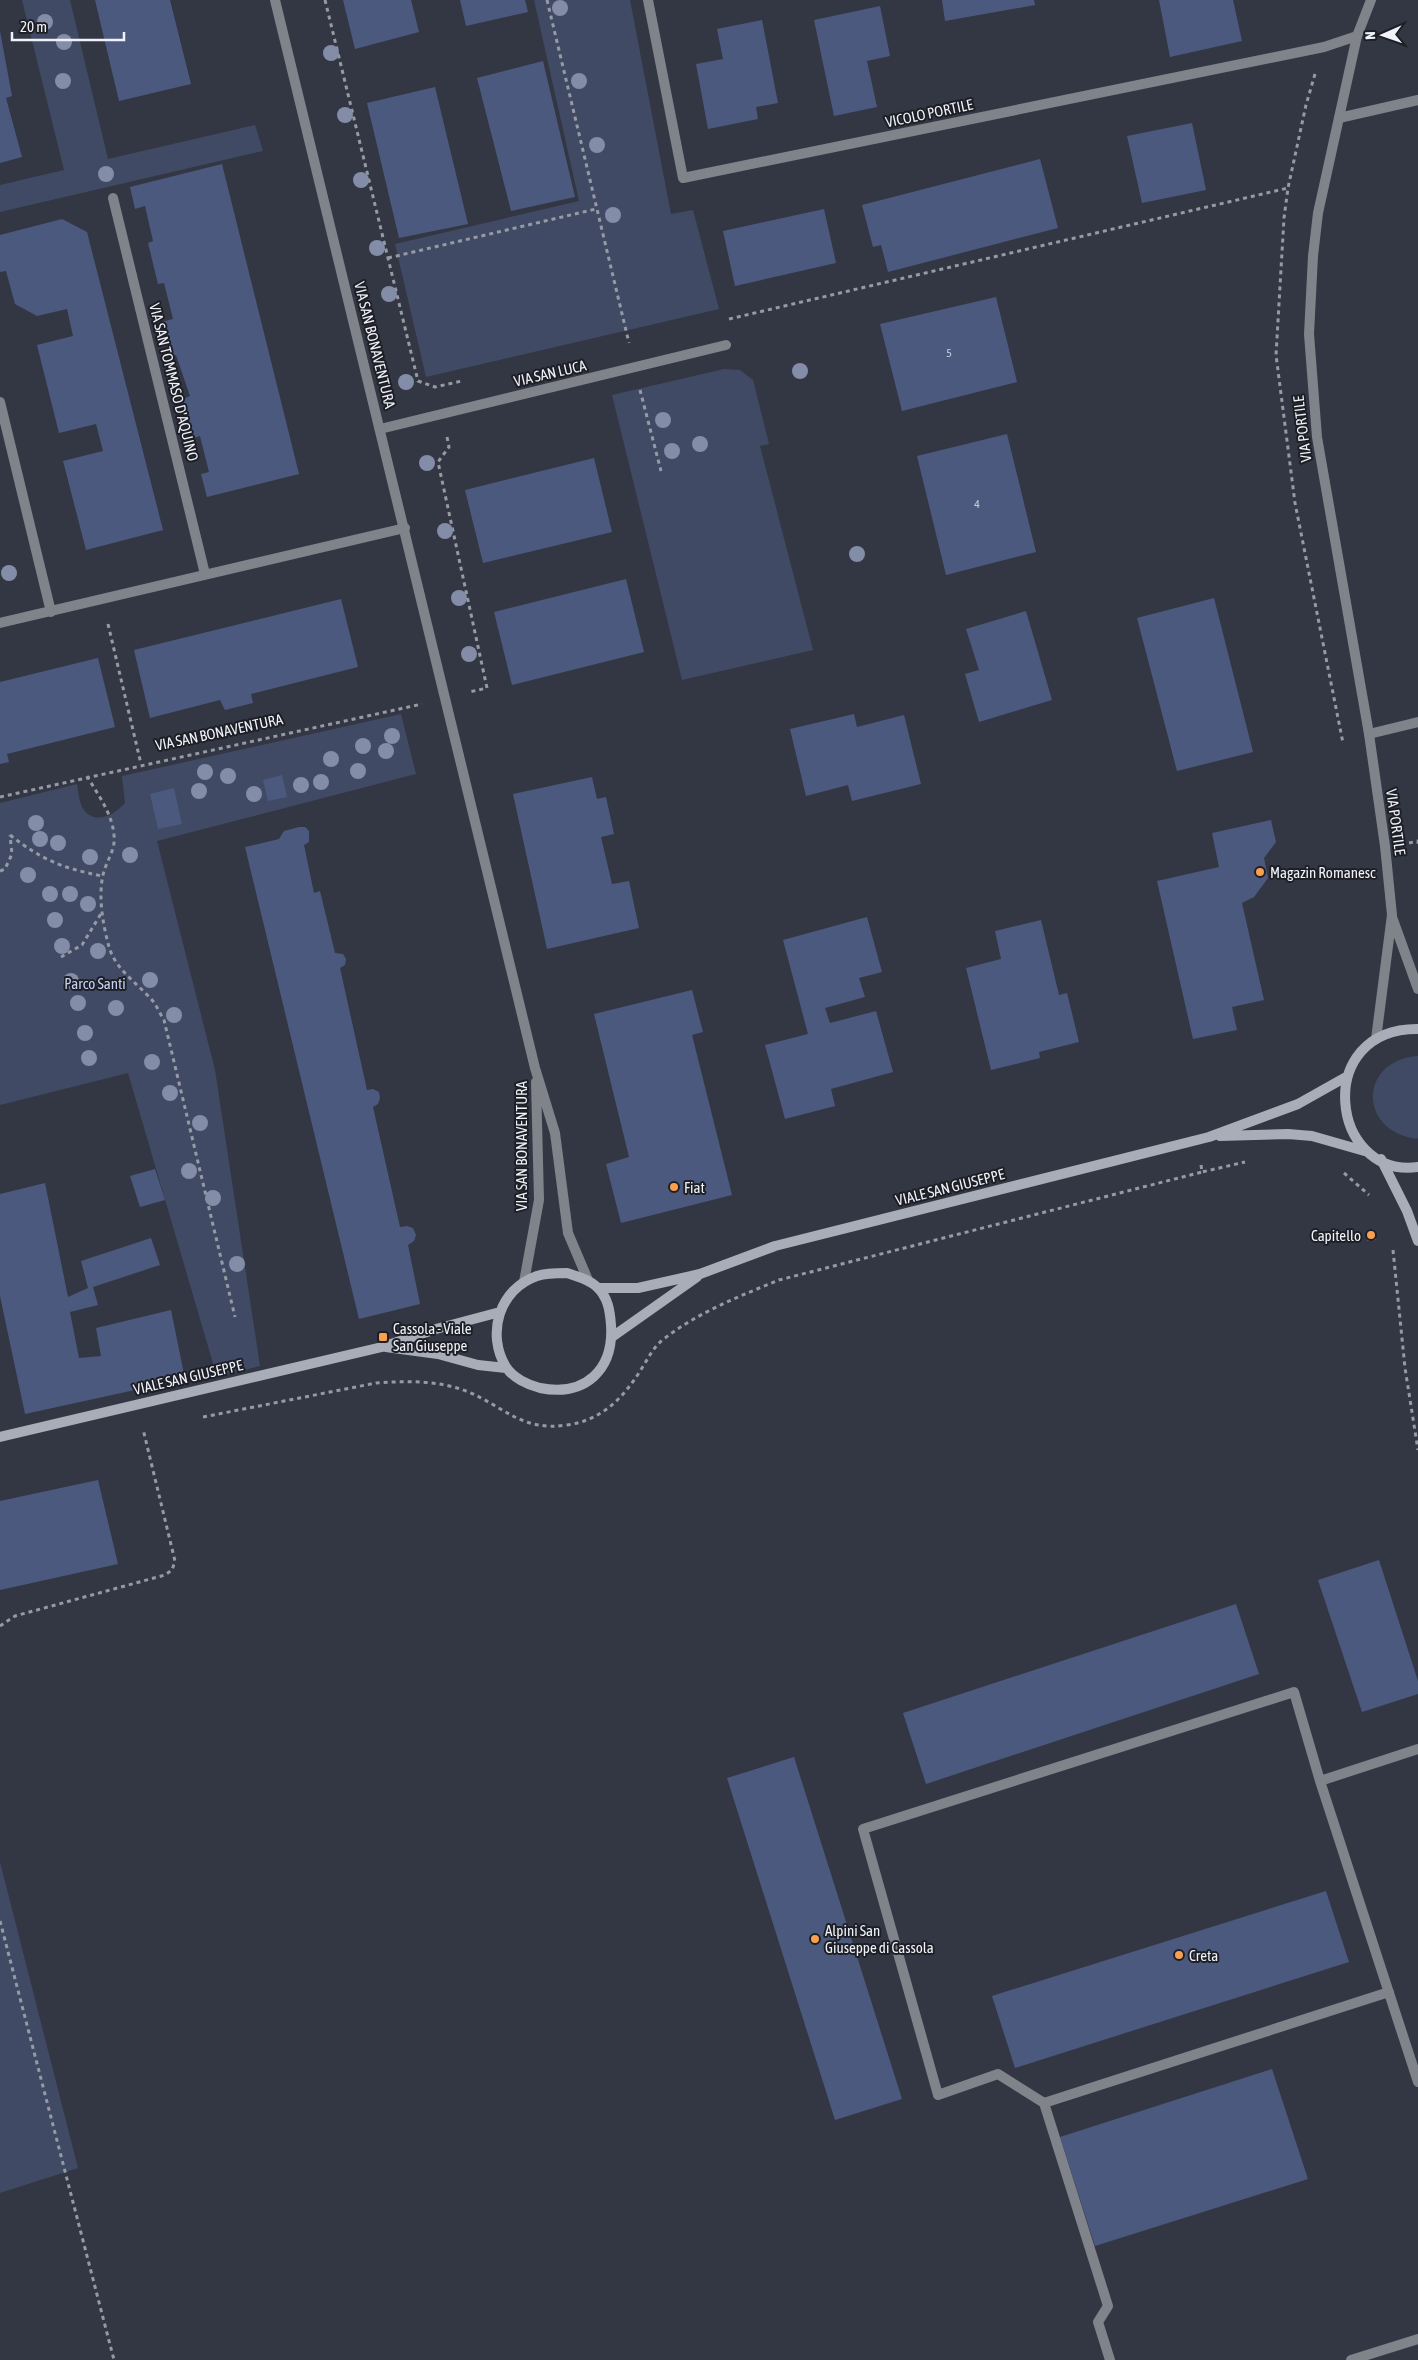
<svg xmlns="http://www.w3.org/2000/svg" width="1418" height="2360" font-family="'Asap Condensed',sans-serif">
<rect width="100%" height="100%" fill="#333744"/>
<path fill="#414a64" d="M22,0H70L108,159L255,125L263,151L0,212V185L64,170Z
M534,0H630L671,214L693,210L719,309L426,377L395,244L579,201Z
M724,369L740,370L753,380L769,444L760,446L813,650L682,680L612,395Z
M401,714L416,774L157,841L215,1070L260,1366L217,1377L128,1073L0,1105V803L77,784C78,791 79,800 82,807C93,826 114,816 125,803L122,776Z
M1418,1056V1138L1417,1139C1357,1131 1359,1060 1418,1056Z
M0,1862L78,2168L0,2193Z"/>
<path fill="#4c597e" d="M95,0H170L191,84L119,101Z
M343,0H411L419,32L355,49Z
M460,0H525L528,12L466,26Z
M942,0H1034L1035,5L945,21Z
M1159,0H1233L1242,41L1170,57Z
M880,6L890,56L867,61L877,107L834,116L814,20Z
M762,20L778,103L756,107L758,119L708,129L696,64L723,59L717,29Z
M0,31L12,96L6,98L22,157L0,163Z
M543,61L575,197L511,211L477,78Z
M435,87L468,224L399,238L367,103Z
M1192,123L1206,190L1142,203L1127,136Z
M1040,159L1058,228L888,272L881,245L873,247L862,205Z
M222,164L299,474L207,497L201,474L209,472L200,436L193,438L183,399L190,396L176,355L170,357L161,322L173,319L164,283L158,284L148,243L153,241L145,206L135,209L130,187Z
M824,209L836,263L735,286L723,231Z
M62,219L87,232L163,530L86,550L63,461L103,451L96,424L59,433L37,345L73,336L67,309L37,316L15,304L6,271L0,272V235Z
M996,297L1017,382L902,411L880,324Z
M1007,434L1036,552L946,575L917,456Z
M594,458L612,532L483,563L465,490Z
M626,579L644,652L512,685L494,612Z
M1214,598L1253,752L1177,771L1137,618Z
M341,599L358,667L251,694L253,703L225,710L220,700L150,718L134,650Z
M1026,611L1052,700L979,722L965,674L979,670L966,629Z
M98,658L115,727L7,754L9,762L0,764V682Z
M854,714L857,727L904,715L921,784L852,801L848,785L806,796L790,729Z
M282,775L287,797L268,801L263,780Z
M592,777L597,799L606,797L614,834L601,837L612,884L629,881L639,928L547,949L513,794Z
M174,788L182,824L158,829L150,794Z
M1271,820L1276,842L1264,858L1268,878L1254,897L1242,903L1264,1000L1232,1007L1237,1030L1193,1039L1157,881L1219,867L1212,833Z
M299,827H305L309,831V842L304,845L314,893L320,891L335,953L343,954L346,959L345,965L340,968L367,1090L373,1089L379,1092L380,1098L378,1104L373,1107L400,1227L407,1226L413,1228L416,1235L414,1241L408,1245L420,1304L359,1319L245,847L279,839L284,831Z
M867,917L882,972L859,978L865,997L825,1008L830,1023L876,1011L893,1072L831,1089L835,1106L785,1119L765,1045L808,1034L783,940Z
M1041,920L1059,995L1067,993L1079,1042L1039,1052L1040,1058L991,1070L966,968L1001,959L995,931Z
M692,990L703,1032L692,1035L732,1195L621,1223L606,1164L629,1157L594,1014Z
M155,1169L165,1200L140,1207L130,1176Z
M45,1183L68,1297L88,1288L81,1261L151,1238L160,1265L93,1287L98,1305L70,1312L79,1358L101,1356L96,1328L171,1310L185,1379L25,1414L0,1296V1194Z
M1374,1229L1376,1240L1367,1241L1366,1231Z
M98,1480L118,1564L0,1590V1501Z
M1379,1560L1418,1681V1694L1362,1712L1318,1580Z
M1236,1604L1259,1674L926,1784L903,1713Z
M794,1757L902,2099L835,2120L727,1778Z
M1326,1891L1349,1962L1015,2068L992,1996Z
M1272,2069L1308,2179L1095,2246L1060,2137Z"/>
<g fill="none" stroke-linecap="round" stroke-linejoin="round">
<path stroke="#969aa4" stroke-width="3" stroke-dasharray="4 4" stroke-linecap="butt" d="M325,0L418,381L435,387L462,381
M547,0L629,343
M1315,74L1306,105L1288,188L1284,218L1276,355L1295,503L1343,743
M388,258L596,209
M729,319L1288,188
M640,390L661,471
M447,437L449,447L438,462L487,688L469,692
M108,624L141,764
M87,776C98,795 112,813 114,835C116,850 106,861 103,875C98,897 103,925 109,947C116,970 137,983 152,1000C157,1006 160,1014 164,1020L235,1317
M0,797L422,704
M10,835C42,860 62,868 102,876
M1409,843L1418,841V844
M0,871L5,869L12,854L10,835
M61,957L82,945L102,912
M1201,1165L1202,1172L1245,1162
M1344,1173L1369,1195
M1393,1250L1405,1368L1418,1450
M203,1417L376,1383C406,1381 437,1380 466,1391C504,1406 521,1432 567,1425C603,1420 624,1397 642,1368C649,1357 654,1346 665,1338C699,1312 740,1296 779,1280L1202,1172
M0,1626L15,1616L165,1575L172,1570L175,1561L143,1429
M0,1921L114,2360"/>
<path stroke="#808389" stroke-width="10" d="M1418,1749L1320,1781L1418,2082
M1044,2103L998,2074L938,2095L863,1829L1294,1692L1320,1781
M1110,2360L1098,2322L1108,2306L1044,2103L1389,1992
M1351,2360L1418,2339"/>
<path stroke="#808389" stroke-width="10" d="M648,0L683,178L1324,47L1357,36
M1339,118L1418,100
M113,198L205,574
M0,402L51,612
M380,429L726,345
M0,623L405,528
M1369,734L1418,722"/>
<path stroke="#808389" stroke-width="10" d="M275,0L535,1068L555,1133L568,1233L588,1280
M1371,0L1357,36L1318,213L1313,256L1309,334L1317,437L1369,734L1385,846L1392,915L1376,1039
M1392,917L1418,989
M524,1282L539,1200L536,1082"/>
<path stroke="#a9adb7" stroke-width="10" d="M1418,1029C1312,1028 1330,1179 1418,1167
M1220,1136L1288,1134L1312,1136L1368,1152
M1381,1159L1407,1211L1418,1241
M567,1273C578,1277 589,1279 597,1287C608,1297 610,1311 611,1325C614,1370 585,1397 540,1388C528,1385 513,1378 506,1367C486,1334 499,1289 537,1276C546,1273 557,1273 567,1273Z
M598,1288H638L700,1274L775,1246L1209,1137L1298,1104L1346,1077
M612,1337L697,1277
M386,1347L438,1354L478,1365L506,1368
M0,1437L382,1347L436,1329L500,1312"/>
</g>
<g fill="#838da8">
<circle cx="560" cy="8" r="8"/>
<circle cx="45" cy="22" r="8"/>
<circle cx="64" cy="42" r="8"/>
<circle cx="331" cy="53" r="8"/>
<circle cx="63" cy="81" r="8"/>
<circle cx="579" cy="81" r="8"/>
<circle cx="345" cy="115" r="8"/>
<circle cx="597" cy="145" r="8"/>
<circle cx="106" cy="174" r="8"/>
<circle cx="361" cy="180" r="8"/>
<circle cx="613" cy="215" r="8"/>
<circle cx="377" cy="248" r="8"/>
<circle cx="389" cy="294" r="8"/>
<circle cx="800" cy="371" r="8"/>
<circle cx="406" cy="382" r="8"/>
<circle cx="663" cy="420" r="8"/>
<circle cx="700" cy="444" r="8"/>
<circle cx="672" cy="451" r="8"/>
<circle cx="427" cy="463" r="8"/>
<circle cx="445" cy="531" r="8"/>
<circle cx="857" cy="554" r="8"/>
<circle cx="9" cy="573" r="8"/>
<circle cx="459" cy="598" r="8"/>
<circle cx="469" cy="654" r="8"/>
<circle cx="392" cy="736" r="8"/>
<circle cx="363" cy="746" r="8"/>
<circle cx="386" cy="751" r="8"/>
<circle cx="331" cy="759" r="8"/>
<circle cx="358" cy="771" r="8"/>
<circle cx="205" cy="772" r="8"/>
<circle cx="228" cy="776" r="8"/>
<circle cx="321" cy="782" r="8"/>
<circle cx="301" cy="785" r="8"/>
<circle cx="199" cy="791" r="8"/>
<circle cx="254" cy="794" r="8"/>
<circle cx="36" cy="823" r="8"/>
<circle cx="40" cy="839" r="8"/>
<circle cx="58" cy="843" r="8"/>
<circle cx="130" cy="855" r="8"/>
<circle cx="90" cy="857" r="8"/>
<circle cx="28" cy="875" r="8"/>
<circle cx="50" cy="894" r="8"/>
<circle cx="70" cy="894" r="8"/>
<circle cx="88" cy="904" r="8"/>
<circle cx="55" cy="920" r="8"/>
<circle cx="62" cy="946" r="8"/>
<circle cx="98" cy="951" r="8"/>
<circle cx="150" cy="980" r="8"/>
<circle cx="71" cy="981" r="8"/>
<circle cx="78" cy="1003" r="8"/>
<circle cx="116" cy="1008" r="8"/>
<circle cx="174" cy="1015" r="8"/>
<circle cx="85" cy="1033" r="8"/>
<circle cx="89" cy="1058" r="8"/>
<circle cx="152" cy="1062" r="8"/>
<circle cx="170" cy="1093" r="8"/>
<circle cx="200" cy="1123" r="8"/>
<circle cx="189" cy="1171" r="8"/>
<circle cx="213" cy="1198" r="8"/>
<circle cx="237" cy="1264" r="8"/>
</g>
<g fill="#fa9f4f" stroke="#1d1f25" stroke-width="2">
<circle cx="1260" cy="872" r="5"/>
<circle cx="674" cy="1187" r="5"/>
<circle cx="1371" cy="1235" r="5"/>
<rect x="378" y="1332" width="10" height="10" rx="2.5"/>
<circle cx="815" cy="1939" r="5"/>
<circle cx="1179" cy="1955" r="5"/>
</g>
<g text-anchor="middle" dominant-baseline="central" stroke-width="4" stroke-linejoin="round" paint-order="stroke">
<g font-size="12" fill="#c6ccdb">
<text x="949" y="353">5</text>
<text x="977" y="504">4</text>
</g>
<g font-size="15" fill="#eff2fa" stroke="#1d1f25">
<text transform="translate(929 113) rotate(-12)">VICOLO PORTILE</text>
<text transform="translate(375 345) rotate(76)">VIA SAN BONAVENTURA</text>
<text transform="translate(550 373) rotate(-13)">VIA SAN LUCA</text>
<text transform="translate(174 382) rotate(76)">VIA SAN TOMMASO D'AQUINO</text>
<text transform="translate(1302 429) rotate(-97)">VIA PORTILE</text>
<text transform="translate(219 732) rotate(-12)">VIA SAN BONAVENTURA</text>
<text transform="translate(1396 822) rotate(82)">VIA PORTILE</text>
<text transform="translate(521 1146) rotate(-90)">VIA SAN BONAVENTURA</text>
<text transform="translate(950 1187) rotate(-14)">VIALE SAN GIUSEPPE</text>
<text transform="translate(188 1377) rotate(-13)">VIALE SAN GIUSEPPE</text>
</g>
<g font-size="15" fill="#eff2fa" stroke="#1d1f25" text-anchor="start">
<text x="1270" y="872">Magazin Romanesc</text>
<text x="684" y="1187">Fiat</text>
<text x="1361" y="1235" text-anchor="end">Capitello</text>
<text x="393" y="1328">Cassola - Viale<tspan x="393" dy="17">San Giuseppe</tspan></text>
<text x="825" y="1930">Alpini San<tspan x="825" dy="17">Giuseppe di Cassola</tspan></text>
<text x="1189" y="1955">Creta</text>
</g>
<g font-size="15" fill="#c5d3f9" stroke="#1d1f25">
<text x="95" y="983">Parco Santi</text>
</g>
</g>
<g transform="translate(1383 35) rotate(268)" stroke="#1d1f25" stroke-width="4" paint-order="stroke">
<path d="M0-4L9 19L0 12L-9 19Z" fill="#eff2fa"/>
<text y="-8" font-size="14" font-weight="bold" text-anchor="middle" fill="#eff2fa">N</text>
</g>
<path d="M12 32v8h112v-8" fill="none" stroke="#eff2fa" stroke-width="2.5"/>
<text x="20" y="32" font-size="15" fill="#eff2fa" stroke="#1d1f25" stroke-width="4" paint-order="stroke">20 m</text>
</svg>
